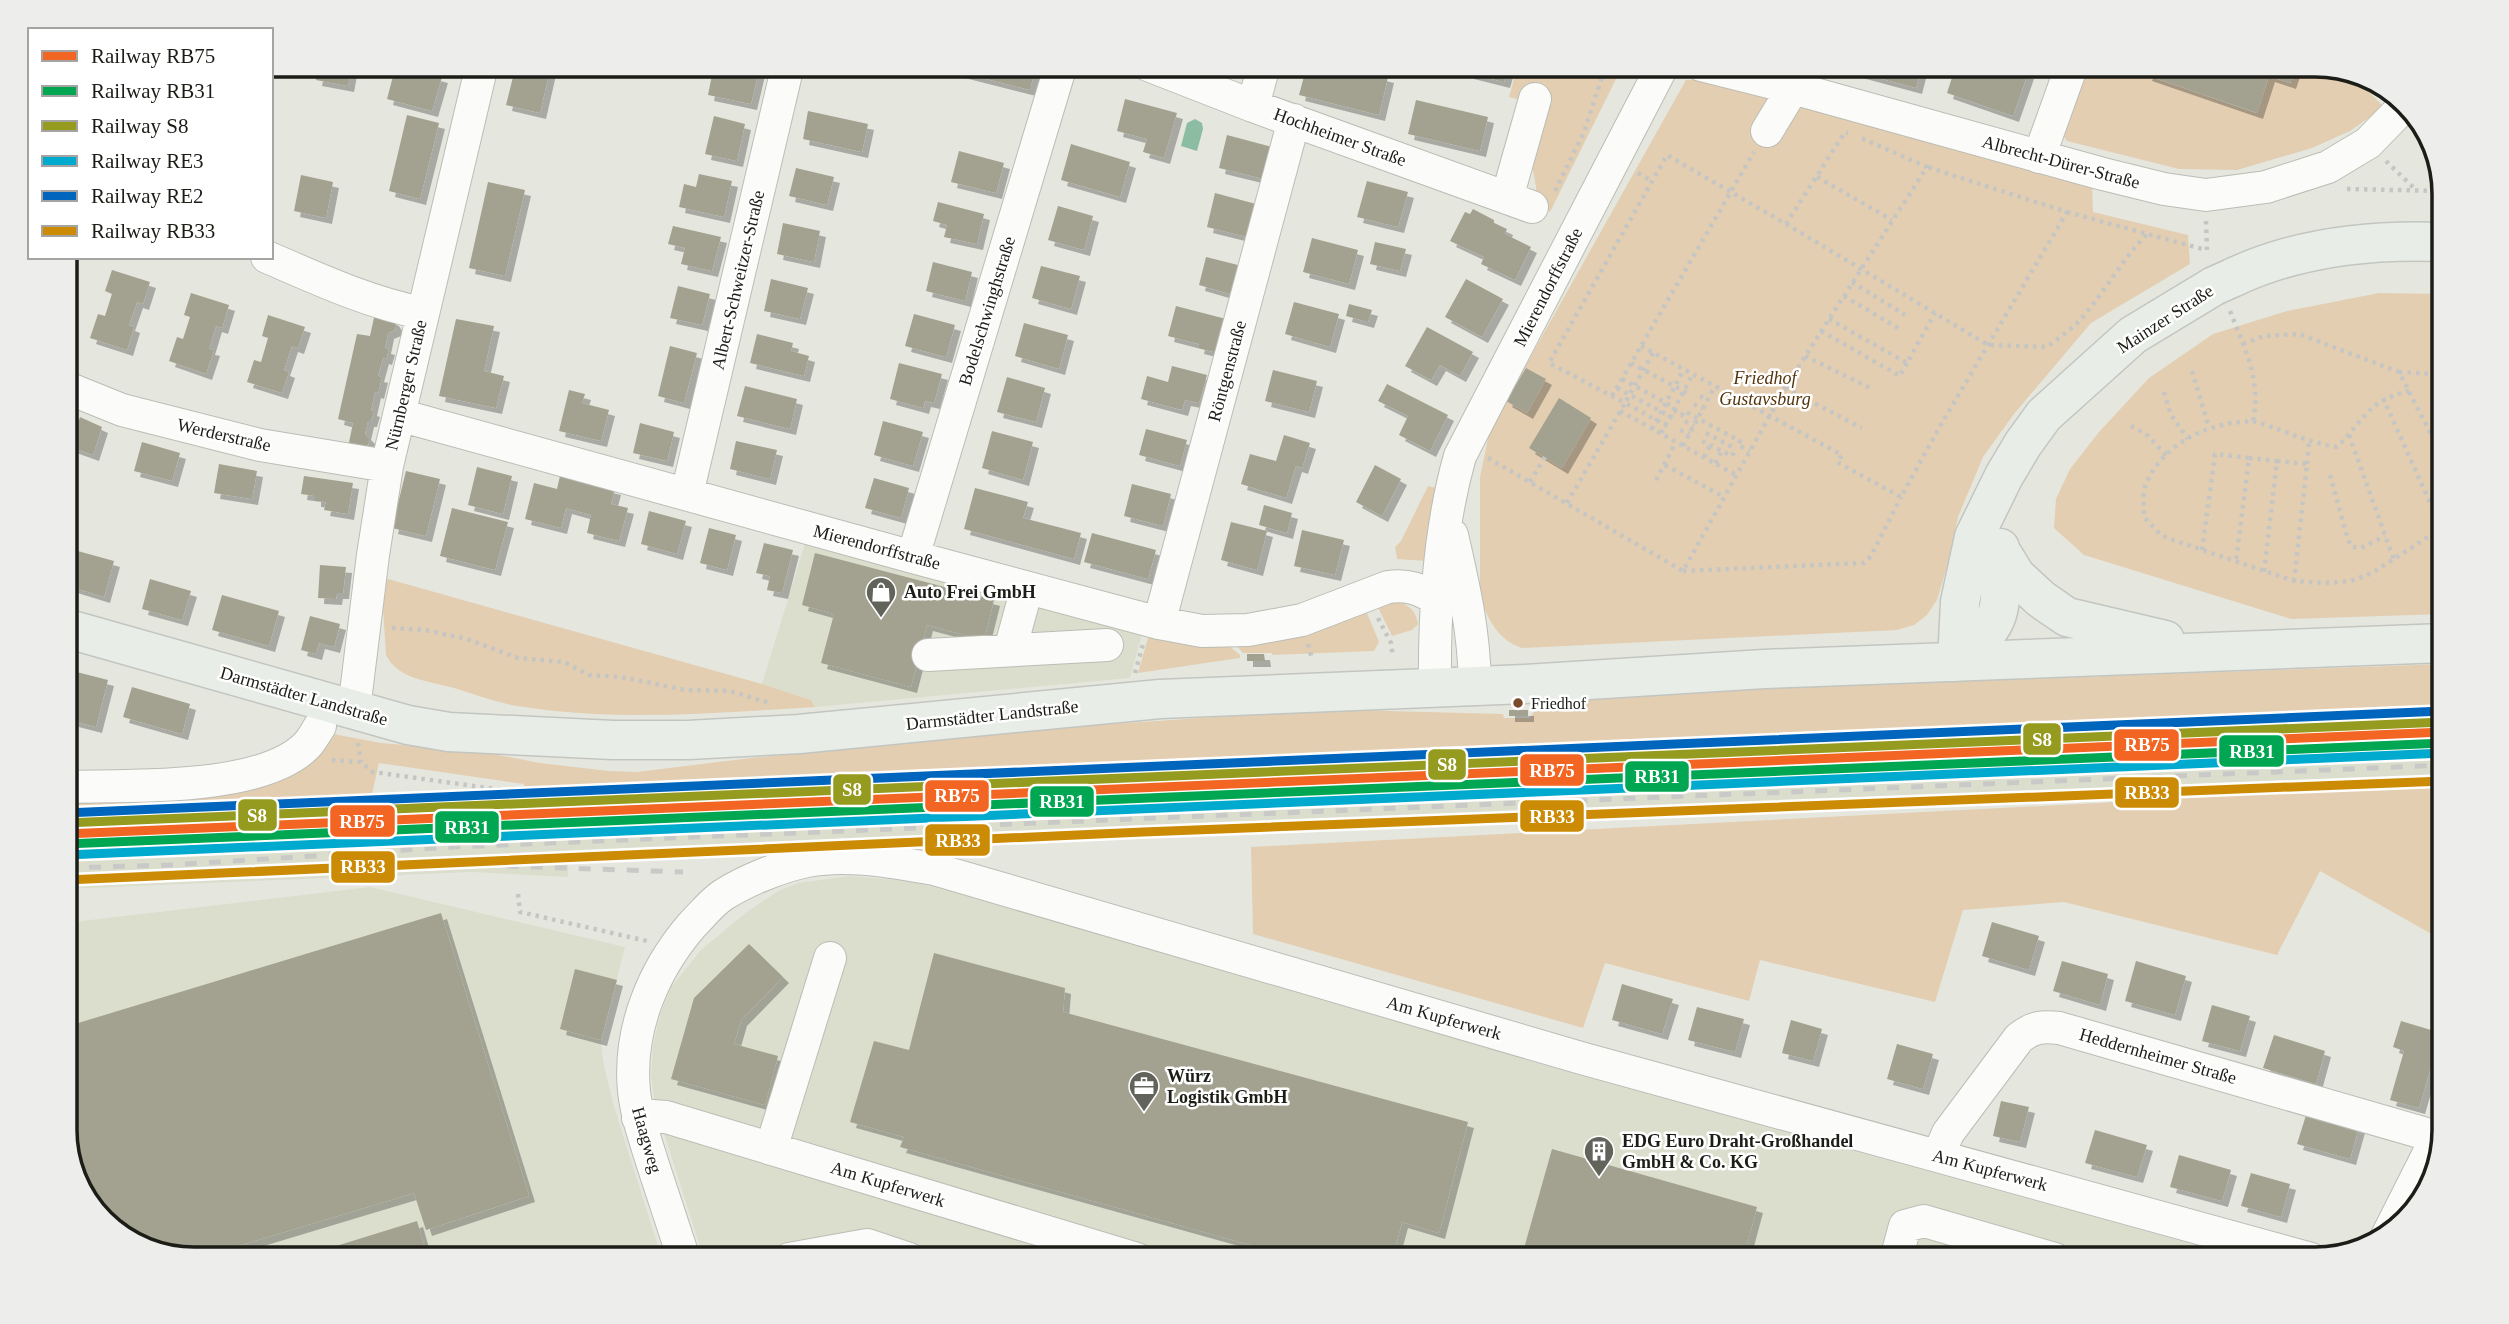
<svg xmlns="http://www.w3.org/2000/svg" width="2509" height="1324" font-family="'Times New Roman',serif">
<defs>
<filter id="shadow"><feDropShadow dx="6" dy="6" stdDeviation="0" flood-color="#0004"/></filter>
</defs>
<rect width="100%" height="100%" fill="#e5e7de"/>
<path fill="#dbdecd" d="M806,540L1144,628L1130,678L815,707L811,700L762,684Z
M2444,719V779L2364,782L2346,789H2321L2306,785L2104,794L2084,800H2059L2046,795L1830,806L1805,812H1783L1764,809L1545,818L1534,823L1508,824L1490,821L1173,829L1141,831L1132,834L923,840L905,837L568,854V877L472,872L65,889V812L118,814L128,807L371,798L382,795L423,796L433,802L541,796L548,791L817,782L822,780L1641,745Z
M850,876L910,881L963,894L1571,1073L2246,1259H704L655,1105L651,1076L653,1045L661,1012L671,987L701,950L748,911L780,890L798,883Z
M370,887L625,947L601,1040L603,1061L613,1103L662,1259H194L136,1246L86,1201L65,1139V923Z"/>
<path fill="#e3ceb2" d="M1518,65H1623L1550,212L1536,203V187L1531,159L1540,105L1509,97Z
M2086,65H2149L2146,75L2256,113L2269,76L2290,83L2296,65H2315L2350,73L2384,107L2350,131L2312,148L2237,170L2179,169L2067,141L2063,135Z
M1686,80H1706L1891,132L2092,184L2093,212L2188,235L2190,264L2091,323L2014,414L1983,457L1958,517L1949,560L1937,600L1927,615L1914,625L1897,630L1522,648C1498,640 1487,619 1480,595V477L1490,429Z
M2379,293L2444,294V614L2291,619L2084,555L2054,528L2056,499L2070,469L2099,432L2149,378L2213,334L2287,311Z
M1428,486L1436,488L1427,561L1397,559L1395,547L1401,541Z
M381,577L762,684L811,700L815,707C716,713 616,722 517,706C494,702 472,693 450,687C427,681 397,678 386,655Z
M1388,598C1403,602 1416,607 1418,624L1412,630L1392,636L1375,601Z
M1365,608L1379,642L1374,651L1272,655V653H1243L1236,645Z
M1150,631L1227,644L1240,655V658L1138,673Z
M2444,664V719L1641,745L822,780L817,782L548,791L542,796L524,797V784L379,763L371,798L128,807L119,814L65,812V797L213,788L333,734L381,743L483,752L540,763L609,771L637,772L751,758L1098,725L1259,714L1351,710L1503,714L1504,718H1530L1537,707L1583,695Z
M2444,785V941L2320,871L2277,955L2064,902L1963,910L1935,1002L1760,960L1749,1001L1605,963L1583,1028L1253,934L1251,847Z"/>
<path fill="#8cbda2" d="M1195,119L1202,123L1203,129L1197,151L1181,146L1187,123Z"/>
<path fill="#a3a190" filter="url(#shadow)" d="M319,65H352L348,86L316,80Z
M396,65L442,77L432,111L387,99Z
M516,65H551L540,113L506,105Z
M714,65H735L759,70L751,104L708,95Z
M940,65H1036L1030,90L939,67Z
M1307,65H1338L1388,77L1379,115L1299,95Z
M1470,65H1509L1504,82L1468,73Z
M1850,65H1922L1916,88L1849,70Z
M1956,65H2003L2028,73L2013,116L1947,93Z
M2150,65H2296L2290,83L2269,76L2257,113L2146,75Z
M1125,99L1177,113L1164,158L1143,152L1147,139L1117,131Z
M1416,100L1488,117L1480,151L1408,134Z
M808,111L868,124L862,152L803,139Z
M407,115L439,123L420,199L389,191Z
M714,116L745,124L737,161L705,154Z
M1227,135L1272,147L1264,179L1219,168Z
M1071,144L1130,162L1120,197L1061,180Z
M959,151L1004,163L996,193L951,182Z
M796,168L834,177L827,205L789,196Z
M699,174L732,181L724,217L679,207L684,184L696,187Z
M301,175L333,182L326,218L294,211Z
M1367,181L1408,192L1398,227L1357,217Z
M488,182L525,190L505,276L469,268Z
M1215,193L1256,204L1247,237L1207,227Z
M938,202L984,214L977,244L944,237L947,225L933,221Z
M1058,206L1093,216L1084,250L1048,240Z
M1473,209L1494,220V223L1507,229L1505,234L1531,247L1515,280L1481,264L1484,257L1450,241L1465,212L1470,214Z
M783,223L820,231L814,262L777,254Z
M673,226L721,237L712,271L681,264L685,248L668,244Z
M1312,238L1358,250L1349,284L1303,272Z
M1375,242L1406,249L1400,271L1370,264Z
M1206,257L1238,265L1230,294L1199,285Z
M933,262L972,272L965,301L926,291Z
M1041,266L1080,276L1071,309L1032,298Z
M112,270L150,282L143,304L137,302L129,325L134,327L127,350L90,338L98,314L105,316L112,294L105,291Z
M771,279L808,288L800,319L764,311Z
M1466,279L1503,299L1482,337L1445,317Z
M678,286L710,294L702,325L670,318Z
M191,293L229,305L222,328L216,326L209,349L214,350L206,374L169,361L177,337L183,339L190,317L184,315Z
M1294,302L1339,314L1330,347L1285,334Z
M1349,304L1372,310L1368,322L1346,316Z
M1176,306L1226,319L1218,353L1198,348L1199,344L1168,336Z
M375,313L393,320L396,325L395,330L388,333L385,348L389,349L386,359L383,358L378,376L382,377L378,393L375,392L371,410L374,411L371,421H368L365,434L370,439L368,445L363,448L348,447L353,423L338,419L357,334L370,336Z
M914,314L955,325L946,357L905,346Z
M268,315L305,327L298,348L292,346L284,370L289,372L282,393L247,382L254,360L261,362L268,338L262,336Z
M456,319L494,326L484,371L504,376L496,408L439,396Z
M1024,323L1068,335L1059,369L1015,356Z
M1427,327L1473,352L1460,376L1440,365L1431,380L1405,366Z
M757,334L793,343L791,351L809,356L804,376L750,363Z
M670,346L697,353L684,403L658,396Z
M899,363L942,374L934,403L925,401L923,408L890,399Z
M1172,366L1207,375L1199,403L1185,400L1182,410L1141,399L1147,376L1168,382Z
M1526,368L1546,379L1527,413L1506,401Z
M1273,370L1317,381L1309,412L1265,401Z
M1007,377L1045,388L1036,422L997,412Z
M1387,384L1448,415L1430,451L1399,435L1408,416L1378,401Z
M745,386L797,399L790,429L737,416Z
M569,390L585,394L582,403L609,410L601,441L559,431Z
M1559,398L1591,418L1562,468L1529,448Z
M65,416L79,420L80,417L102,427L93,455L65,445Z
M883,421L923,432L913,466L874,455Z
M640,423L674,432L667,461L633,453Z
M1146,429L1187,440L1180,466L1139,455Z
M992,431L1033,442L1023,480L982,468Z
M1284,435L1310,443L1302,468L1296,466L1286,498L1241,484L1250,454L1276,461Z
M736,441L777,450L770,479L730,469Z
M142,442L180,453L172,481L134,471Z
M219,464L257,471L252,499L214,493Z
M1375,465L1401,479L1382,516L1356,502Z
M477,467L512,476L503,514L468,505Z
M406,471L440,479L426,536L392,528Z
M304,476L353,483L348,514L324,510L326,502L315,501V496L301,494Z
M560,476L615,489L611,504L628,508L619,541L587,533L591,515L566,508L561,528L525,519L534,483L557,489Z
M874,478L909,488L901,518L865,508Z
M1132,484L1171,494L1163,526L1124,516Z
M975,488L1028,502L1023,518L1081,533L1074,559L964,529Z
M1264,505L1292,513L1287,533L1259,525Z
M452,508L508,522L495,570L440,556Z
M649,511L686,521L677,554L641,544Z
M1231,522L1267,531L1257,570L1221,560Z
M709,528L736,535L727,570L700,563Z
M1302,530L1344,540L1335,575L1294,566Z
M1092,533L1156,550L1148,579L1084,562Z
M764,543L793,550L782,593L767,590L770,576L756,573Z
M67,548L114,561L104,597L65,585Z
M815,553L994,600L984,640L927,625L911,687L821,663L834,614L802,605Z
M320,565L346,567L343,593H337L336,599L318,598Z
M150,579L191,591L182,620L142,609Z
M222,595L279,611L269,646L212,630Z
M310,616L340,624L334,647L319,643L316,654L301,650Z
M1247,654H1264L1265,661H1247Z
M65,669L108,680L96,727L65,719Z
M132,687L190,704L182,734L123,717Z
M1509,710H1528V716H1509Z
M441,913L529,1196L426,1230L414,1193L195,1259L136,1246L86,1201L65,1139V1027Z
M1992,922L2039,936L2029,970L1982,956Z
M749,944L783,977L741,1020L734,1044L778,1056L765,1105L671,1079L694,998Z
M934,953L1065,988L1063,1012L1468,1122L1439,1233L1402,1222L1392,1259H1301L900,1147L904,1137L850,1122L874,1041L909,1050Z
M2062,961L2108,974L2100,1005L2053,991Z
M2136,961L2186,976L2175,1015L2125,1001Z
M575,969L617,980L601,1040L560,1029Z
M1622,984L1673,999L1662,1034L1612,1020Z
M2212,1005L2250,1016L2240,1051L2202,1041Z
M1697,1007L1744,1019L1735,1052L1688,1040Z
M1791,1020L1822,1029L1813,1061L1782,1053Z
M2401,1021L2441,1033L2419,1108L2390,1100L2404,1051L2393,1047Z
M2274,1035L2325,1051L2316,1084L2263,1068Z
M1897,1044L1933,1054L1923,1089L1887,1079Z
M2001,1101L2029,1107L2020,1142L1993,1136Z
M2307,1112L2359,1127L2350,1159L2297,1144Z
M2095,1130L2147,1145L2137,1177L2085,1163Z
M1552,1149L1757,1207L1743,1259H1521Z
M2179,1155L2231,1170L2222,1201L2170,1187Z
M2251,1173L2290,1184L2281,1217L2241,1206Z
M417,1221L428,1259H294Z"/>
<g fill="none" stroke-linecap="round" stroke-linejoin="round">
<g stroke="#bbbdb5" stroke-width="34">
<path id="minor" d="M1148,65L1253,106L1532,207
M1701,65L1793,88L2103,174L2164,189L2206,195L2266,187L2328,167L2368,143L2404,106
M1253,106L1264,65
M1767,131L1793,88L1801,65
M2039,157L2072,65
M1507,198L1535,99
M267,257C318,279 367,302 422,313
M65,387L122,410L260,445L387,466
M399,415L913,557L1159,623L1202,631L1248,630L1302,620L1388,587C1407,584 1420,589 1436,599
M687,494L788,65
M1452,535C1464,587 1474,631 1475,685
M913,557L1061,65
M1159,623L1294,120
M1010,650L1027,588
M928,655L1107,645
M1435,687C1434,610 1439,530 1460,456L1663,65
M354,709L373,555L387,466L482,65
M65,787C128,785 264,792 308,744C313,738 316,732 320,726
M638,1118L652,1116L666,1117L1137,1259
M771,1149L830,958
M1938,1156L1948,1133L2019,1038C2033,1027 2042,1026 2059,1028L2437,1137L2386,1238
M684,1259C674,1229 664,1198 654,1168C646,1142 637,1118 634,1091C628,1030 653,970 692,925C702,915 711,903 723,895C747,880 779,867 807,861C848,853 892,862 934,869L1581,1058L2311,1259
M789,1259L867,1245L909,1259
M1896,1259L1905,1226L1924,1221L2055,1259"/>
</g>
<g stroke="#c3c5c0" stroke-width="41">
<path id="major" d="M2232,278C2297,247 2373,239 2444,242
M2000,550L2016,576L2041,599L2067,617L2165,640
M65,628L408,725L449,732L613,740H688L799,734L1160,699L1525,684L1764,669L2444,643
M1957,662L1960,602L1974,537L2004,476L2023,444L2044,415L2133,335L2214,286
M1957,662C2008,618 2000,612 2000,548"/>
</g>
<path stroke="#c5c6c3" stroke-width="4.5" stroke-dasharray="3.5 5" stroke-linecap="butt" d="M2386,161L2415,189
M1638,173L1652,181
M1817,177L1892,220
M2347,189L2444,191
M1555,191L1584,132L1606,65
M2067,212L2206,250
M2206,221L2207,250
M1786,224L1988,345L2047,347C2059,338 2072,329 2082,318C2105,291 2122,260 2147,234
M1852,282L1905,315
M1844,296L1898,328
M2230,311C2244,347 2262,381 2253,421C2210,422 2164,442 2146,484C2142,493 2144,507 2144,517L2161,535L2173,540L2294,581L2326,583L2351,581L2372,573L2425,539L2444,524
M1829,319L1907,363L1935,313
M1821,331L1900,376L1907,363
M2243,344L2264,336L2299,334L2399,372L2444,460
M1641,346L1842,455L1837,462L1901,497L1940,426L2067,212L1927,167
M1653,353L1625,403L1671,428
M1805,356L1872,389
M1631,363L1689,394
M2192,371L2209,428
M2399,372L2432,374L2444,387
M2433,373H2444
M1622,379L1675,408
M1617,388L1675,419
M1785,388L1862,428
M2164,392L2171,415L2188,439
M1612,396L1754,152
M1700,396L1708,400
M2383,398L2441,527
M1694,404L1703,409
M1674,410L1682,415L1684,411L1740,441L1738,445L1750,451
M1620,411L1736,475
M1685,421L1694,426
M2253,421C2281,429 2309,443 2337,447C2365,419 2367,401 2409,391
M2131,426L2146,434L2167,456
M1652,429L1684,369
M1680,430L1690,434
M1661,433L1693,374
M1706,433L1736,449
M2349,435L2394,560
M1702,441L1732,456L1736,449
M1683,446L1715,386
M1704,457L1710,445
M1488,458L1683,571L1788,383L1927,167L1859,137
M2249,458L2277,461L2264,572
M2277,461L2307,464L2294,581
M1715,463L1722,451
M2307,464L2309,440
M1665,465L1724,497
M2330,475L2348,540L2352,547L2361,548L2385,536
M1656,480L1676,442
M1530,482L1545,457
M1567,503L1625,403L1549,363L1667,155L1786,224L1845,132L1848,133
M2202,550L2215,454L2249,458L2236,561
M1683,571L1864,563L1871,556L1901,497
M1378,618L1391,643L1393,657
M392,628L425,630L467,639L518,658L564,662L589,675L621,677L685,690L730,691L766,702L770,705
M1308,644L1312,659
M1135,673L1143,644
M358,743L361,762
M332,760L361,762L373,772L510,791V797
M518,894L520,912L647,941"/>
<use href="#minor" stroke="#fbfbfa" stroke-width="32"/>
<use href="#major" stroke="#e9ede7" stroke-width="38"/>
<path stroke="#c9cac7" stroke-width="5" stroke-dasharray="12 12" stroke-linecap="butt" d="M65,868L168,865L454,847L2444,765
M219,872L444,864L683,872
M65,880L156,875"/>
<g stroke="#c3c5c0" stroke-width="41" stroke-linecap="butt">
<path id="major-bridge" d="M2214,286L2232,278"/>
</g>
<use href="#major-bridge" stroke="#e9ede7" stroke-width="38"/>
<g stroke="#fff" stroke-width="14">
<path id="rail-1" d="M65,834L2444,732"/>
</g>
<g stroke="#fff" stroke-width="14">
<path id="rail-2" d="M65,844L2444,743"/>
</g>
<g stroke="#fff" stroke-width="14">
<path id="rail-3" d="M65,823L2444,722"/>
</g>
<g stroke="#fff" stroke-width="14">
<path id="rail-4" d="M66,855L2444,753"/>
</g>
<g stroke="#fff" stroke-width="14">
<path id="rail-5" d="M65,813L2443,711"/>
</g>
<g stroke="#fff" stroke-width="14">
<path id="rail-6" d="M66,880L1143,832L2444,781"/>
</g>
<use href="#rail-1" stroke="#f26522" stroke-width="9"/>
<use href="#rail-2" stroke="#00a651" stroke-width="9"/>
<use href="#rail-3" stroke="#959b1e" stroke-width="9"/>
<use href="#rail-4" stroke="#00a9ce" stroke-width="9"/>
<use href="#rail-5" stroke="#0065bd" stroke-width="9"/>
<use href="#rail-6" stroke="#cb8b04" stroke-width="9"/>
</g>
<defs>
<g id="shop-pin" transform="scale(1.575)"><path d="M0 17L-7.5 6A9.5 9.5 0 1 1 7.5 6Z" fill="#62645c" stroke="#fff"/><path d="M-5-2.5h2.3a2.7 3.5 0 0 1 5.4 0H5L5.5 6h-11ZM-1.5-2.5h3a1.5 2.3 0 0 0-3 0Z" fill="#fff"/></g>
<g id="office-pin" transform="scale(1.575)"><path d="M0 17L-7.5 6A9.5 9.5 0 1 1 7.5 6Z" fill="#62645c" stroke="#fff"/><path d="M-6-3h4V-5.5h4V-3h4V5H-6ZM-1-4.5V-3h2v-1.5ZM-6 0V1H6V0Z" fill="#fff"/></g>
<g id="building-pin" transform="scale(1.575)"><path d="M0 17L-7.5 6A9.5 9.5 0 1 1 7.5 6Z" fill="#62645c" stroke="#fff"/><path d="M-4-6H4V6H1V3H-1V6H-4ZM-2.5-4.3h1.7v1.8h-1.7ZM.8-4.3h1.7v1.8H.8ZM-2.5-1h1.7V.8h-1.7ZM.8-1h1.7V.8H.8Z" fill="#fff"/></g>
</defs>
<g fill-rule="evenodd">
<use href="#shop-pin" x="881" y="592"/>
<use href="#office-pin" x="1144" y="1086"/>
<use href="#building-pin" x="1599" y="1151"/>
</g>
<circle fill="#7a4b2a" stroke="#fff" stroke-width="2.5" cx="1518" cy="703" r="6"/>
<g text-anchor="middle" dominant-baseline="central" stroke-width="5" stroke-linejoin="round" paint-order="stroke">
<g font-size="16" fill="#1b1d16" stroke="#fff" text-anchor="start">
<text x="1531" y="703">Friedhof</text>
</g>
<g font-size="18" fill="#1b1d16" stroke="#fff">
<text transform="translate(1340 137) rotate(20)">Hochheimer Straße</text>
<text transform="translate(2061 162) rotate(15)">Albrecht-Dürer-Straße</text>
<text transform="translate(738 280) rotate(-77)">Albert-Schweitzer-Straße</text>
<text transform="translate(1548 287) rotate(-63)">Mierendorffstraße</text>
<text transform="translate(987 311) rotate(-73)">Bodelschwinghstraße</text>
<text transform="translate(2165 319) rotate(-33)">Mainzer Straße</text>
<text transform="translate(1227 371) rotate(-75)">Röntgenstraße</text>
<text transform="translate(406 385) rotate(-77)">Nürnberger Straße</text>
<text transform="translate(224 435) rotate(13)">Werderstraße</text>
<text transform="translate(877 547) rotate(15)">Mierendorffstraße</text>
<text transform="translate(304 696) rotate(16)">Darmstädter Landstraße</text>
<text transform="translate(992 715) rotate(-6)">Darmstädter Landstraße</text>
<text transform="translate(1444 1018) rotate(16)">Am Kupferwerk</text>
<text transform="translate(2158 1056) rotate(16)">Heddernheimer Straße</text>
<text transform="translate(647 1140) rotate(74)">Haagweg</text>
<text transform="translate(1990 1170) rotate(15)">Am Kupferwerk</text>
<text transform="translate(888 1184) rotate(17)">Am Kupferwerk</text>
</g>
<g font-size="18" font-style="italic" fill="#53340b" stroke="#fff">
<text x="1765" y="378">Friedhof<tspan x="1765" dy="21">Gustavsburg</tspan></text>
</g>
<g font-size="18" font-weight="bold" fill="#1b1d16" stroke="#fff" text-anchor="start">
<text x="904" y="592">Auto Frei GmbH</text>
<text x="1167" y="1076">Würz<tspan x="1167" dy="21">Logistik GmbH</tspan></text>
<text x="1622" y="1141">EDG Euro Draht-Großhandel<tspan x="1622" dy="21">GmbH &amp; Co. KG</tspan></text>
</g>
</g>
<path d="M0 0H2509V1324H0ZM194 77H2315A117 117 0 0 1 2432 194V1130A117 117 0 0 1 2315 1247H194A117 117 0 0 1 77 1130V194A117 117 0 0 1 194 77Z" fill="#ededec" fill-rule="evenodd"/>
<path fill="none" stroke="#1b1d16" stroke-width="3.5" d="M194 77H2315A117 117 0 0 1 2432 194V1130A117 117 0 0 1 2315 1247H194A117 117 0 0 1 77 1130V194A117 117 0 0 1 194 77Z"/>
<g stroke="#fff" stroke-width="2.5">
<rect x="2022" y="722" width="40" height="34" rx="7" fill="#959b1e"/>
<rect x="2113" y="728" width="67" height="34" rx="7" fill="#f26522"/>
<rect x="2218" y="734" width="67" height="34" rx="7" fill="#00a651"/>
<rect x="1427" y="748" width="40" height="33" rx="7" fill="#959b1e"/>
<rect x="1519" y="753" width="66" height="34" rx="7" fill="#f26522"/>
<rect x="1624" y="760" width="66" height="33" rx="7" fill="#00a651"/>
<rect x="832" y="773" width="40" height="33" rx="7" fill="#959b1e"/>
<rect x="2114" y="776" width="66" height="33" rx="7" fill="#cb8b04"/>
<rect x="924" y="779" width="66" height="34" rx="7" fill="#f26522"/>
<rect x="1029" y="785" width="66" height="33" rx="7" fill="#00a651"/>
<rect x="237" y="798" width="41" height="34" rx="7" fill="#959b1e"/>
<rect x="1519" y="799" width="66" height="34" rx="7" fill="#cb8b04"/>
<rect x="329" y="804" width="67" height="34" rx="7" fill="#f26522"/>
<rect x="434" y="810" width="66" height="34" rx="7" fill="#00a651"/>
<rect x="924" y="823" width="67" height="34" rx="7" fill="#cb8b04"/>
<rect x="330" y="850" width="66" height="34" rx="7" fill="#cb8b04"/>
</g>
<g font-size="19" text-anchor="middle" font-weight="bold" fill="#fff">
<text x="2042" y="746">S8</text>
<text x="2147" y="751">RB75</text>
<text x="2252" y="758">RB31</text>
<text x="1447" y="771">S8</text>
<text x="1552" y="777">RB75</text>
<text x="1657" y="783">RB31</text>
<text x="852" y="796">S8</text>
<text x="2147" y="799">RB33</text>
<text x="957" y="802">RB75</text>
<text x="1062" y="808">RB31</text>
<text x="257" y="822">S8</text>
<text x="1552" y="823">RB33</text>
<text x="362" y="828">RB75</text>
<text x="467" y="834">RB31</text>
<text x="958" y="847">RB33</text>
<text x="363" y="873">RB33</text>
</g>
<rect x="28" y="28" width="245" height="231" fill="#ffffff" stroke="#a4a5a2" stroke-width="2"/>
<rect x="42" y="51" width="35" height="10" fill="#f26522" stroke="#a4a5a2" stroke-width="2"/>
<text x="91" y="63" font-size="21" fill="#1b1d16">Railway RB75</text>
<rect x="42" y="86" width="35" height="10" fill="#00a651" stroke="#a4a5a2" stroke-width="2"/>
<text x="91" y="98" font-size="21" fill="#1b1d16">Railway RB31</text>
<rect x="42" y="121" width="35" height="10" fill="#959b1e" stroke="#a4a5a2" stroke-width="2"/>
<text x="91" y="133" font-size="21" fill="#1b1d16">Railway S8</text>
<rect x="42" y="156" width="35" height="10" fill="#00a9ce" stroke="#a4a5a2" stroke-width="2"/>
<text x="91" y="168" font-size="21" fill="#1b1d16">Railway RE3</text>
<rect x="42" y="191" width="35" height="10" fill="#0065bd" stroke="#a4a5a2" stroke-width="2"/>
<text x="91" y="203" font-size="21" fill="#1b1d16">Railway RE2</text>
<rect x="42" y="226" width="35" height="10" fill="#cb8b04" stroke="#a4a5a2" stroke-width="2"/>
<text x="91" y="238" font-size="21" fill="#1b1d16">Railway RB33</text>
</svg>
